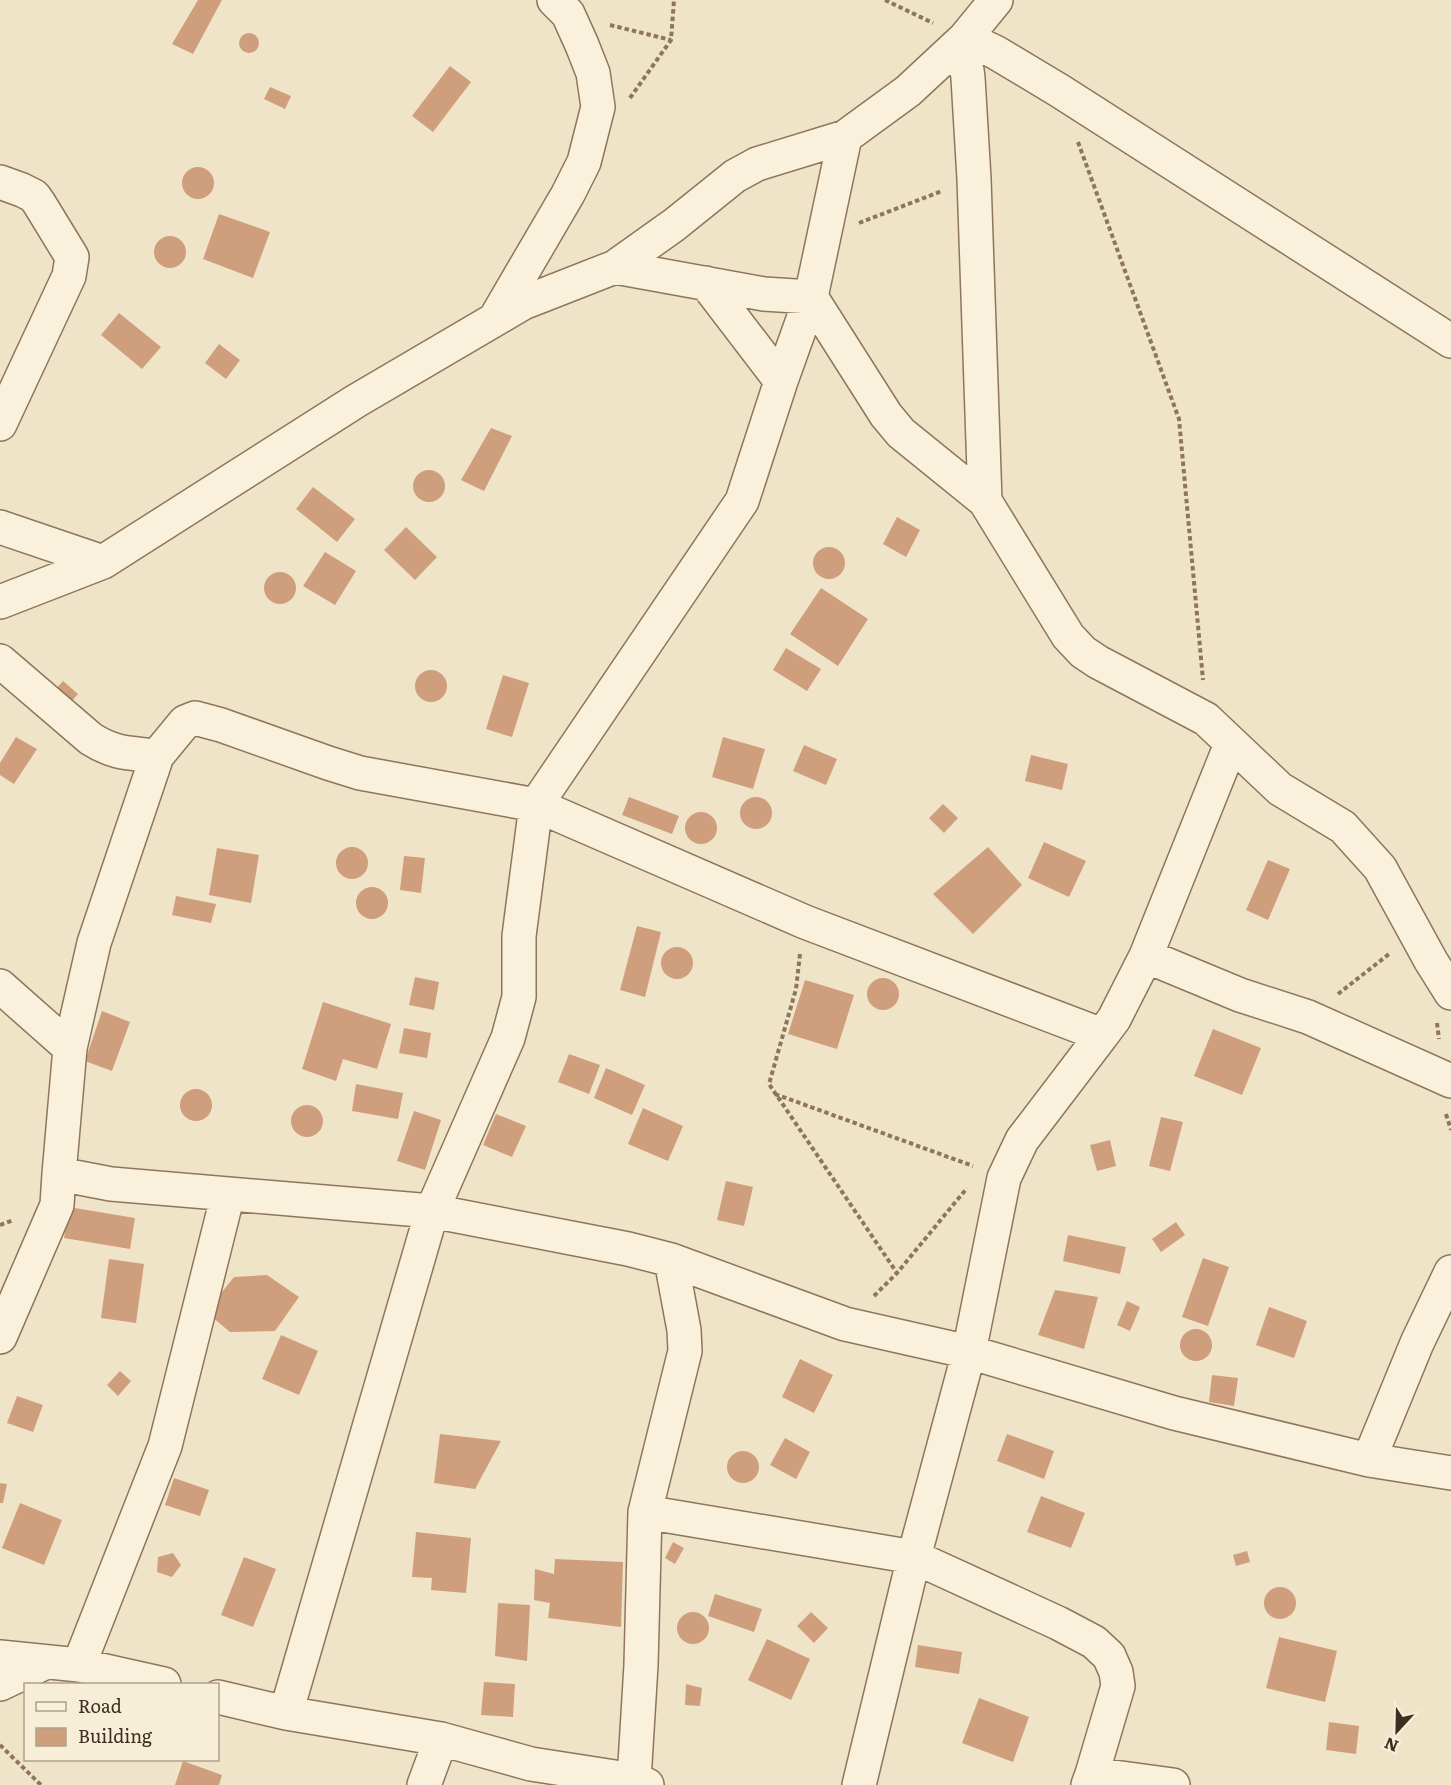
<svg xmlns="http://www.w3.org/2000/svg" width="1451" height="1785" font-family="Literata,serif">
<rect width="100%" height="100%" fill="#f0e4c8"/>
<path fill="#cf9f7d" d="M198,0H222L193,54L172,44Z
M239 43a10 10 0 1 1 20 0a10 10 0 1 1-20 0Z
M450,66L471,82L433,132L412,116Z
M270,87L291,96L285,109L264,99Z
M182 183a16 16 0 1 1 32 0a16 16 0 1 1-32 0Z
M219,214L270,232L253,278L203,259Z
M154 252a16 16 0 1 1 32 0a16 16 0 1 1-32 0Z
M119,313L161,347L142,369L101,335Z
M219,344L240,360L226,379L205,363Z
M491,428L512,436L484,491L461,480Z
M413 486a16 16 0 1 1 32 0a16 16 0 1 1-32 0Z
M313,487L355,519L337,542L296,509Z
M897,517L920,530L906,557L883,544Z
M406,527L437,557L415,580L384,550Z
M813 563a16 16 0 1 1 32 0a16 16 0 1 1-32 0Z
M325,552L356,571L335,605L303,586Z
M264 588a16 16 0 1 1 32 0a16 16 0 1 1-32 0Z
M821,588L868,619L838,666L790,634Z
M786,648L821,669L807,691L773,670Z
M415 686a16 16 0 1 1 32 0a16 16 0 1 1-32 0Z
M503,675L529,683L512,737L486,729Z
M63,681L78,694L65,709L50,696Z
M16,737L37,749L14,784L0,775V763Z
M723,737L765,749L753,789L712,777Z
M804,745L837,759L826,785L793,771Z
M1031,755L1068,764L1062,790L1025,781Z
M740 813a16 16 0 1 1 32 0a16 16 0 1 1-32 0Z
M629,797L679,816L672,834L622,815Z
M943,804L958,818L944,833L929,818Z
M685 828a16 16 0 1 1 32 0a16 16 0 1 1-32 0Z
M1044,842L1086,861L1069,897L1028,878Z
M336 863a16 16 0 1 1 32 0a16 16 0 1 1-32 0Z
M988,847L1022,885L973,934L933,894Z
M217,848L259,855L251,903L209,895Z
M404,856L425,858L421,893L400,890Z
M1268,860L1290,869L1268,920L1246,910Z
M356 903a16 16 0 1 1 32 0a16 16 0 1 1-32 0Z
M176,896L216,904L211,923L172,915Z
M637,926L661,932L645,997L620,990Z
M661 963a16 16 0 1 1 32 0a16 16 0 1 1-32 0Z
M415,977L439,982L434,1010L409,1005Z
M867 994a16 16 0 1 1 32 0a16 16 0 1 1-32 0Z
M805,980L854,995L837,1049L788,1034Z
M323,1002L391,1024L377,1069L343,1059L336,1081L302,1069Z
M102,1011L130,1022L112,1071L85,1061Z
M404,1028L431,1033L427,1058L399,1053Z
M1213,1029L1261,1048L1242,1095L1194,1076Z
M569,1054L600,1065L589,1094L558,1082Z
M606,1068L645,1085L632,1115L594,1098Z
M356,1084L403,1093L398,1119L352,1111Z
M180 1105a16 16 0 1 1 32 0a16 16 0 1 1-32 0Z
M291 1121a16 16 0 1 1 32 0a16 16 0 1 1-32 0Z
M643,1108L683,1126L668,1161L628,1144Z
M414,1111L441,1120L425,1170L397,1161Z
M496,1114L526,1126L512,1157L483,1145Z
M1161,1117L1183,1122L1170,1171L1149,1166Z
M1110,1140L1116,1166L1097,1171L1090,1145Z
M726,1181L753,1187L744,1226L717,1220Z
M69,1207L135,1218L130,1249L64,1238Z
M1176,1222L1185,1235L1161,1252L1152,1239Z
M1068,1235L1126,1247L1120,1274L1063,1261Z
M1203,1258L1229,1267L1208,1326L1182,1317Z
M109,1259L144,1264L136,1323L101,1318Z
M267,1275L299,1297L275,1331L230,1332L206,1312L234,1277Z
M1055,1290L1098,1297L1084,1349L1038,1335Z
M1127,1301L1140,1307L1130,1331L1117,1325Z
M1269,1307L1307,1321L1294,1358L1256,1345Z
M1180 1345a16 16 0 1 1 32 0a16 16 0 1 1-32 0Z
M281,1335L318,1351L299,1395L262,1379Z
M800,1359L833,1375L814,1413L782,1397Z
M120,1371L131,1381L118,1396L107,1385Z
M1212,1375L1238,1378L1234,1406L1209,1402Z
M17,1396L43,1405L33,1432L7,1423Z
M440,1434L501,1441L475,1489L434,1483Z
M1007,1434L1054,1451L1044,1479L997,1461Z
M785,1438L810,1452L796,1479L770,1465Z
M727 1467a16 16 0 1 1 32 0a16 16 0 1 1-32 0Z
M174,1478L209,1490L200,1516L165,1505Z
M0,1483L7,1484L3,1503H0Z
M1041,1496L1085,1513L1071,1548L1027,1532Z
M20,1503L62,1520L44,1565L2,1548Z
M416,1532L471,1538L466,1593L431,1590L432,1578L412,1577Z
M673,1542L684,1548L675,1564L665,1558Z
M1247,1551L1250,1562L1236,1566L1233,1555Z
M173,1553L181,1565L172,1577L157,1572L158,1557Z
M244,1557L276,1569L253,1627L221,1615Z
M555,1559L623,1562L621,1627L548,1618L550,1603L534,1600L535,1569L554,1574Z
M1264 1603a16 16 0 1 1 32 0a16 16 0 1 1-32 0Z
M715,1594L762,1609L754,1632L708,1616Z
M498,1603L530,1605L527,1661L495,1656Z
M811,1612L828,1628L814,1643L797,1626Z
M677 1628a16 16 0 1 1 32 0a16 16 0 1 1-32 0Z
M1279,1637L1337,1651L1325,1702L1266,1688Z
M767,1639L810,1659L791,1700L748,1680Z
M918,1645L962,1652L959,1674L915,1667Z
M484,1682L515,1684L513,1717L481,1715Z
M686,1684L702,1688L700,1706L685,1705Z
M979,1698L1029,1717L1013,1762L962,1743Z
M1329,1722L1359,1726L1356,1754L1326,1750Z
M183,1761L222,1775L219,1785H175Z"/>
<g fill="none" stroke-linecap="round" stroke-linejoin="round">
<g stroke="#8d765c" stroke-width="36">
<path id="minor" d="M965,38L995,52L1060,91L1451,341
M953,49L967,70L968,78L974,179L985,501
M0,182L22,190L34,196L39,203L72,257L69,276L0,424
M615,267L674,225L735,176L757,164L845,137L908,91L965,38L996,0
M706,283L781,381
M495,319L568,194L584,162L598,107L593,73L582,45L568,14L554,0
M0,527L103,562
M0,602L103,562L356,401L523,303L615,267L764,294L811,297L886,415L901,433L985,501L1068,636L1083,652L1098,662L1206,719L1280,789L1343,827L1380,868L1431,961L1451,993
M0,661L91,739C115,754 129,753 157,756L94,943L70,1048L59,1174L111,1184L432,1211L628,1249L671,1260L684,1330L685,1351L645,1512L641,1665L634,1780
M157,756L185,722L195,718L221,725L328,763L360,773L536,805L519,936V997L508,1038L432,1211L286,1713
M1146,956L1240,995L1308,1017L1451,1081
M0,986L70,1048
M1102,1035L1114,1019L1146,956L1231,744
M671,1260L845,1324L969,1352L1174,1413L1369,1460L1451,1473
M0,1337L57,1205L59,1174
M1369,1460L1417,1343L1451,1272
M645,1512L914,1557L969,1352L1004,1178L1022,1140L1102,1035L805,922L536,805L742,501L781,381L811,297L845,137
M0,1657L79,1665L164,1684
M79,1665L165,1446L228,1194
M0,1684L46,1662
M218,1697L286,1713L441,1739L531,1764L634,1780L647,1785
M424,1785L441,1739
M859,1785L914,1557L1058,1623L1094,1642L1109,1656L1116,1672L1118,1686L1092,1774
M1088,1785L1092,1774L1173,1785"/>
</g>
<path stroke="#8d765c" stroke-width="4" stroke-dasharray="4.5 3" stroke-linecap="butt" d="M885,0L933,23
M610,25L671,40
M630,98L671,40L674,0
M1078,142L1179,419L1203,680
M859,223L942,191
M800,954L796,989L769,1084L897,1273
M1338,994L1389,954
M1437,1023L1439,1039
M775,1094L973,1166
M1446,1114L1451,1130
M0,1225L14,1220
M874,1296L897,1273L967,1188
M0,1745L41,1785"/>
<use href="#minor" stroke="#faf1dc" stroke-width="33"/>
</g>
<rect x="24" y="1683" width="195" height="78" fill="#f7eed8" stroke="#ada18e" stroke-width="1.5"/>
<rect x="36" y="1702" width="30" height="9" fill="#faf1dc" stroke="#ada18e" stroke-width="1.5"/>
<text x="78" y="1713" font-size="18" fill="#3d2e20">Road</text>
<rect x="36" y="1728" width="30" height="18" fill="#cf9f7d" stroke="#ada18e" stroke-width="1.5"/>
<text x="78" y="1743" font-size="18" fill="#3d2e20">Building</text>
<g transform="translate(1397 1731) rotate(202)" stroke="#f7eed8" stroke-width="4.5" paint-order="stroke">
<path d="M0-4.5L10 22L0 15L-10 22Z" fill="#3d2e20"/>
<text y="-9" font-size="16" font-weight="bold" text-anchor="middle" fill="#3d2e20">N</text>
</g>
</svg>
